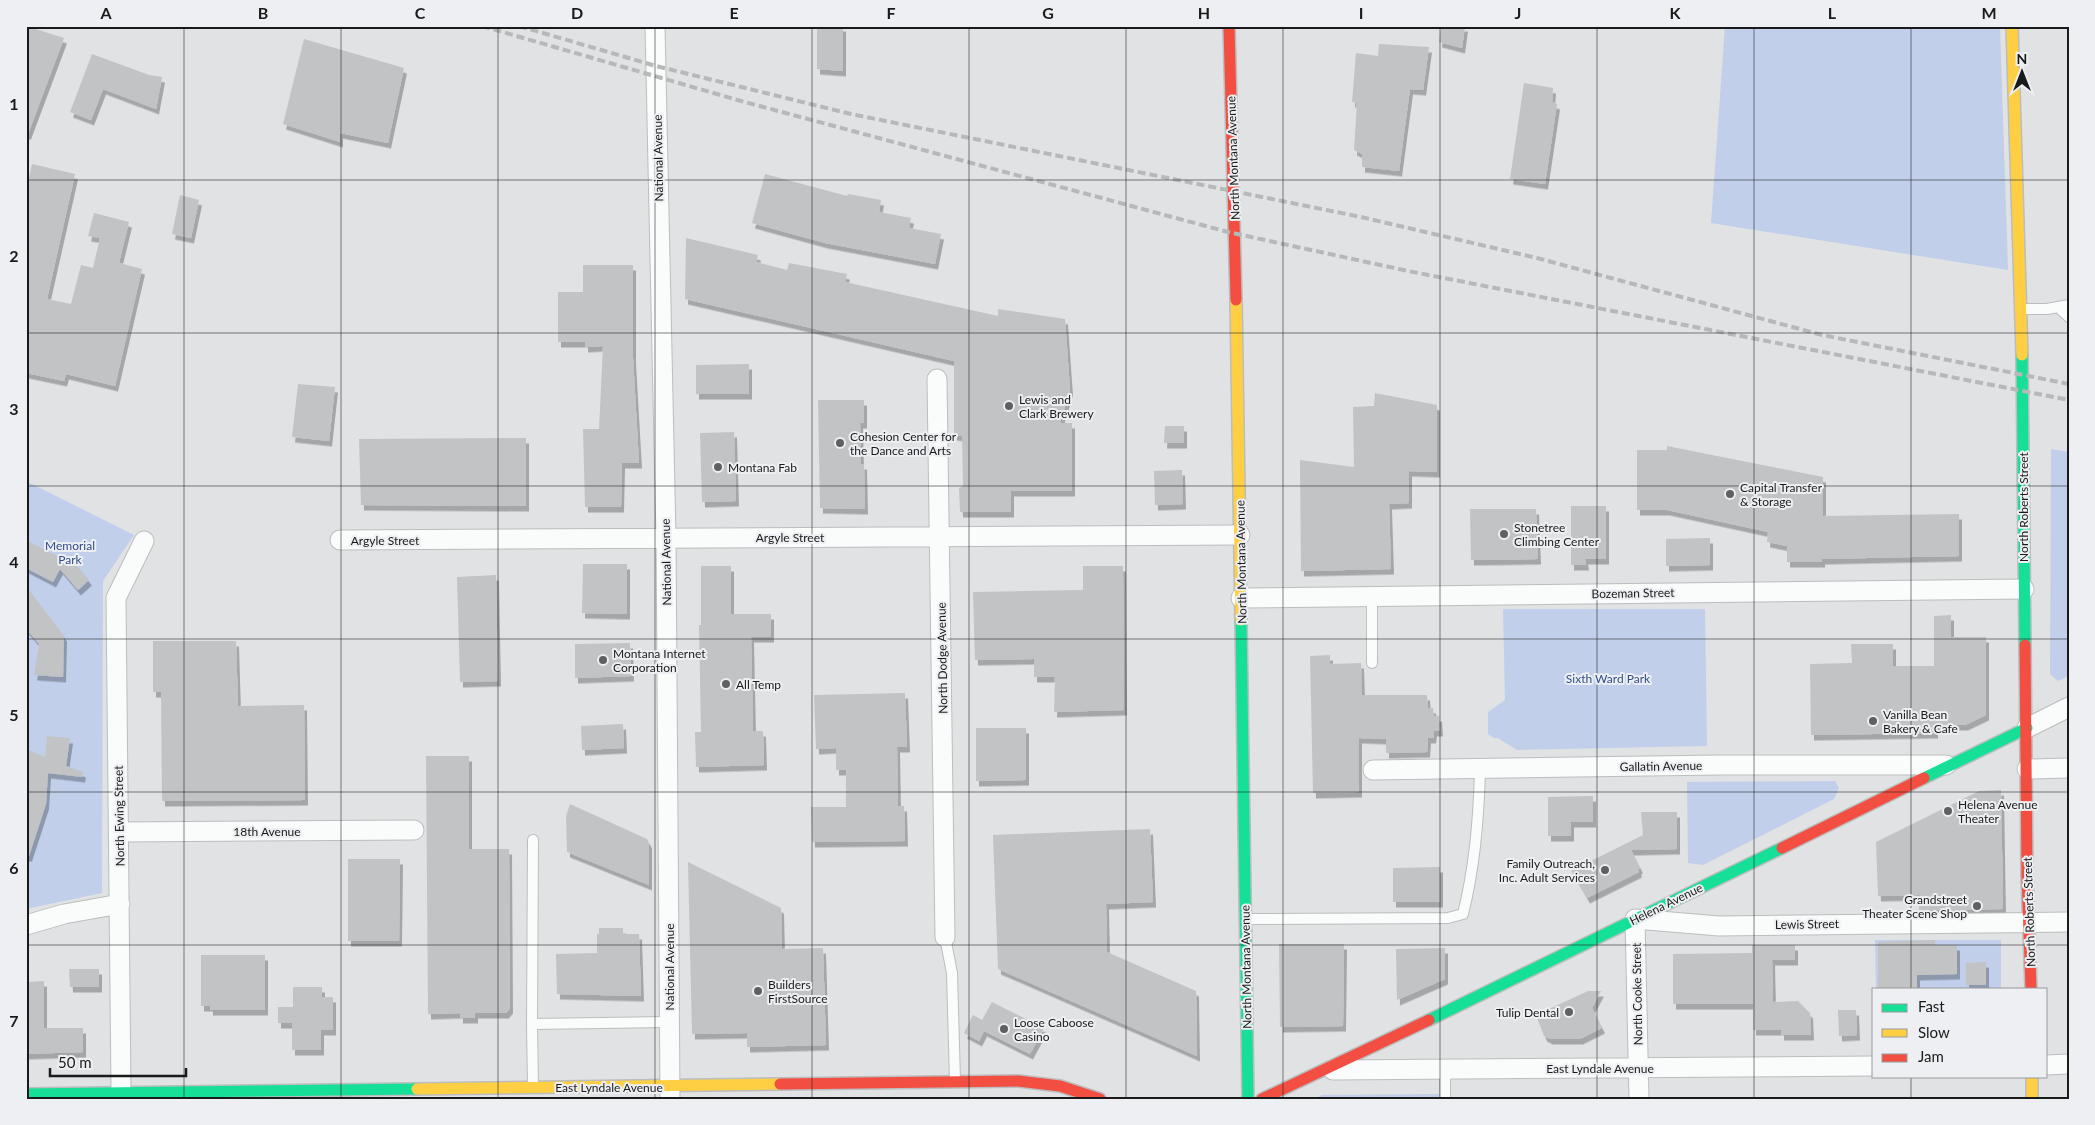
<svg xmlns="http://www.w3.org/2000/svg" width="2095" height="1125" font-family="Lato,sans-serif">
<defs>
<filter id="shadow"><feDropShadow dx="3" dy="5.5" stdDeviation="0" flood-color="#0004"/></filter>
</defs>
<rect width="100%" height="100%" fill="#e0e2e4"/>
<path fill="#c1cfeb" d="M1725,26H2000L2008,270L1711,223Z
M2051,449L2069,452V676L2058,681L2050,674Z
M26,481L134,535L103,581L102,893L26,909Z
M1503,609H1705L1707,746L1517,750L1498,738H1494L1488,734V712L1505,700Z
M1835,781L1839,788L1834,799L1703,865L1688,863L1687,782Z
M1875,940H2001V989H1876Z
M1442,1094V1099H1314L1322,1095Z"/>
<path fill="#c2c3c5" filter="url(#shadow)" d="M26,26L64,38L28,134H26Z
M817,26H843V71L817,69Z
M1441,26H1465L1462,48L1439,42Z
M304,39L404,68L388,143L340,133V142L283,124Z
M1379,44L1429,47L1423,90L1410,89L1399,171L1362,167V154L1354,150L1357,103L1352,102L1356,53L1378,56Z
M92,54L149,75L162,77L156,109L103,89L91,120L70,112Z
M1524,83L1553,88L1552,102L1557,104L1545,184L1510,179Z
M32,164L75,174L47,299L71,304L81,265L93,268L100,238L88,236L94,213L129,222L119,263L142,269L115,386L66,374L64,381L26,373V191Z
M765,174L847,196L848,194L881,200L879,212L911,218L909,228L941,234L935,264L825,243L752,223Z
M180,195L199,200L191,238L172,234Z
M686,238L758,255L756,262L787,270L789,263L847,274L845,282L998,316V309L1065,319L1070,390L1060,423H1072V491H1011V512H960L959,488L963,486L962,436L954,435V361L685,299Z
M583,265H633V358L639,463H622L621,507H585L583,429H599L603,346L585,347V342H558V292H583Z
M749,364V394H696V365Z
M298,384L335,387L329,441L292,437Z
M1375,393L1437,405V472L1409,471V503L1389,504L1391,569L1301,571L1300,460L1354,467L1353,407L1374,406Z
M818,400H864V423H860L861,464H864L865,509L820,508Z
M1165,426H1184V443H1164Z
M734,432L736,501L702,502L700,433Z
M526,438V506L361,505L359,439Z
M1667,446L1823,477V516L1959,514V556L1822,559V562H1787V546L1767,542L1768,532L1667,510H1637V450H1667Z
M1182,470L1183,504L1155,505L1154,471Z
M1571,506H1606V559H1585L1586,565H1571Z
M1470,509H1536L1538,559L1471,560Z
M1710,538V565L1666,566V539Z
M26,540L77,566L89,580L78,590L60,569L53,582L26,568Z
M583,564H627V614L582,613Z
M701,566H731V614H771V637H751L753,731H763L764,765L696,767L695,732H701L699,625H701Z
M1083,566H1123L1124,710L1054,712L1055,677H1034V659L975,660L973,592L1083,590Z
M496,575L498,681L460,682L457,577Z
M26,586L64,636L63,677L34,675L39,644L26,629Z
M1951,615V637H1986V715L1965,725H1935V733L1811,735L1810,664L1852,663L1851,644H1893V666H1934V616Z
M153,641H236L238,706L304,705L305,800L162,801L161,692H153Z
M630,643L631,676L575,678V644Z
M1330,655V664L1361,663L1362,695H1427L1428,708H1433L1434,716H1439L1440,731H1434L1433,738H1428L1427,752L1386,753V739L1359,738V792L1313,793L1310,656Z
M905,693L907,747H897L898,806H904L905,841L812,842L811,807H846V770H836V748L816,749L814,695Z
M623,724L624,748L582,750L581,726Z
M976,728H1026V780L976,781Z
M47,736L70,738L66,766L83,772L82,777L48,773L46,804L29,856H26V749L45,757Z
M426,756H469V849H509L510,1008L506,1013H475V1018H460V1013L428,1014Z
M2001,790L2003,909L1919,910V895L1878,896L1876,842L1979,791Z
M1593,796V822H1571V836H1548V797Z
M570,804L647,839L649,843V885L567,852L566,816Z
M1641,812H1677V849L1631,850L1640,868L1638,869L1639,872L1587,898L1571,871L1643,835Z
M1150,829L1153,902L1106,904L1107,952L1196,991L1197,1056L998,969L993,835Z
M348,859H400L399,941H348Z
M688,862L781,908L782,949L823,948L826,1045L747,1047V1033L692,1034Z
M1440,867V902H1393V868Z
M599,928H623V934H639L641,996L557,994L556,954L597,953V934H599Z
M1935,940V945H1957V974L1917,975V989H1878V942Z
M1279,944H1344L1343,1026L1280,1027Z
M1752,945H1795V960H1772L1773,1002L1798,1001L1810,1013L1811,1035H1781V1030H1753V1004H1673V954L1752,953Z
M1445,948V979L1397,1000L1396,949Z
M201,955H265V1010H210V1006H201Z
M1986,962V985H1966V963Z
M69,969H99V987H70Z
M44,981V1028H83V1052L26,1054V982Z
M293,987H322V997H333V1030H321V1050H292V1023H278V1007H293Z
M1588,991H1601L1592,1008L1602,1028L1580,1039H1550L1544,1036L1536,1015Z
M992,1002L1044,1028L1030,1054L984,1031L979,1041L964,1033L973,1015L982,1020Z
M1838,1010H1856L1857,1035L1839,1036Z"/>
<g fill="none" stroke-linecap="round" stroke-linejoin="round">
<g stroke="#bcbdbe" stroke-width="12">
<path id="lane" d="M2059,308L2069,317
M2023,309H2047L2069,305
M1372,596V663
M1247,919L1448,918L1463,914C1475,866 1479,817 1480,768
M945,937L952,973L955,1081
M532,1024L533,840
M1445,1069V1099
M533,1087L532,1024L669,1022"/>
</g>
<g stroke="#bcbdbe" stroke-width="21">
<path id="street" d="M655,26L666,538L670,1098
M937,379L945,937
M340,540L1240,535
M1241,598L2024,589
M2027,728L2069,707
M2027,769L2069,768
M1373,770L1719,765H1946
M120,832L414,830
M26,925L64,914L120,904
M2046,1065L2069,1064
M1333,1070L1874,1066
M121,1092L116,598L144,541
M1639,1099L1635,919L1719,926L2069,922"/>
</g>
<g stroke="#bcbdbe" stroke-width="14">
<path id="fast" d="M2022,355L2025,645
M1241,620L1248,1099
M1924,778L2027,728
M1429,1020L1782,848
M26,1094L417,1089"/>
</g>
<g stroke="#bcbdbe" stroke-width="14">
<path id="slow" d="M2012,26L2022,355
M1236,300L1241,620
M2032,1076V1099
M417,1089L780,1084"/>
</g>
<g stroke="#bcbdbe" stroke-width="14">
<path id="jam" d="M1229,26L1236,300
M2025,645L2027,875L2031,989
M1782,848L1924,778
M780,1084L1018,1081L1060,1086L1100,1099
M1262,1099L1429,1020"/>
</g>
<use href="#lane" stroke="#fafbfb" stroke-width="10"/>
<use href="#street" stroke="#fafbfb" stroke-width="19"/>
<use href="#fast" stroke="#16e098" stroke-width="11"/>
<use href="#slow" stroke="#ffcf43" stroke-width="11"/>
<use href="#jam" stroke="#f24e42" stroke-width="11"/>
<path stroke="#b7b8b8" stroke-width="4" stroke-dasharray="8 4" stroke-linecap="butt" d="M482,26L741,101L1228,232L1408,271L2069,400
M519,26L656,66L851,114L1361,217L1537,258L1822,335L2069,384"/>
</g>
<path fill="none" stroke="#191a1b" stroke-width="1" stroke-opacity="0.55" d="M184,26V1099M341,26V1099M498,26V1099M655,26V1099M812,26V1099M969,26V1099M1126,26V1099M1283,26V1099M1440,26V1099M1597,26V1099M1754,26V1099M1911,26V989M26,180H2069M26,333H2069M26,486H2069M26,639H2069M26,792H2069M26,945H2069M1911,1076V1099"/>
<g fill="#5f6061" stroke="#edeff2" stroke-width="2">
<circle cx="1009" cy="406" r="5"/>
<circle cx="840" cy="443" r="5"/>
<circle cx="718" cy="467" r="5"/>
<circle cx="1730" cy="494" r="5"/>
<circle cx="1504" cy="534" r="5"/>
<circle cx="603" cy="660" r="5"/>
<circle cx="726" cy="684" r="5"/>
<circle cx="1873" cy="721" r="5"/>
<circle cx="1948" cy="811" r="5"/>
<circle cx="1605" cy="870" r="5"/>
<circle cx="1977" cy="906" r="5"/>
<circle cx="758" cy="991" r="5"/>
<circle cx="1569" cy="1012" r="5"/>
<circle cx="1004" cy="1029" r="5"/>
</g>
<g text-anchor="middle" dominant-baseline="central" stroke-width="4" stroke-linejoin="round" paint-order="stroke">
<g font-size="12" fill="#191a1b" stroke="#edeff2">
<text transform="translate(658 158) rotate(-91)">National Avenue</text>
<text transform="translate(1233 158) rotate(-92)">North Montana Avenue</text>
<text transform="translate(2023 507) rotate(-90)">North Roberts Street</text>
<text x="790" y="537">Argyle Street</text>
<text x="385" y="540">Argyle Street</text>
<text transform="translate(666 562) rotate(-91)">National Avenue</text>
<text transform="translate(1241 562) rotate(-91)">North Montana Avenue</text>
<text transform="translate(1633 593) rotate(-1)">Bozeman Street</text>
<text transform="translate(942 658) rotate(-91)">North Dodge Avenue</text>
<text transform="translate(1661 766) rotate(-1)">Gallatin Avenue</text>
<text transform="translate(119 816) rotate(-91)">North Ewing Street</text>
<text x="267" y="831">18th Avenue</text>
<text transform="translate(1666 904) rotate(-26)">Helena Avenue</text>
<text transform="translate(2029 912) rotate(-92)">North Roberts Street</text>
<text transform="translate(1807 924) rotate(-1)">Lewis Street</text>
<text transform="translate(669 967) rotate(-90)">National Avenue</text>
<text transform="translate(1246 967) rotate(-91)">North Montana Avenue</text>
<text transform="translate(1637 994) rotate(-91)">North Cooke Street</text>
<text x="1600" y="1068">East Lyndale Avenue</text>
<text x="609" y="1087">East Lyndale Avenue</text>
</g>
<g font-size="12" fill="#191a1b" stroke="#edeff2" text-anchor="start">
<text x="1019" y="399">Lewis and<tspan x="1019" dy="14">Clark Brewery</tspan></text>
<text x="850" y="436">Cohesion Center for<tspan x="850" dy="14">the Dance and Arts</tspan></text>
<text x="728" y="467">Montana Fab</text>
<text x="1740" y="487">Capital Transfer<tspan x="1740" dy="14">&amp; Storage</tspan></text>
<text x="1514" y="527">Stonetree<tspan x="1514" dy="14">Climbing Center</tspan></text>
<text x="613" y="653">Montana Internet<tspan x="613" dy="14">Corporation</tspan></text>
<text x="736" y="684">All Temp</text>
<text x="1883" y="714">Vanilla Bean<tspan x="1883" dy="14">Bakery &amp; Cafe</tspan></text>
<text x="1958" y="804">Helena Avenue<tspan x="1958" dy="14">Theater</tspan></text>
<text x="1595" y="863" text-anchor="end">Family Outreach,<tspan x="1595" dy="14">Inc. Adult Services</tspan></text>
<text x="1967" y="899" text-anchor="end">Grandstreet<tspan x="1967" dy="14">Theater Scene Shop</tspan></text>
<text x="768" y="984">Builders<tspan x="768" dy="14">FirstSource</tspan></text>
<text x="1559" y="1012" text-anchor="end">Tulip Dental</text>
<text x="1014" y="1022">Loose Caboose<tspan x="1014" dy="14">Casino</tspan></text>
</g>
<g font-size="12" fill="#304d8c" stroke="#edeff2">
<text x="70" y="545">Memorial<tspan x="70" dy="14">Park</tspan></text>
<text x="1608" y="678">Sixth Ward Park</text>
</g>
</g>
<rect width="2095" height="1125" fill="none" stroke="#edeff2" stroke-width="55"/>
<rect x="1872" y="988" width="175" height="90" fill="#edeff2" stroke="#989a9c"/>
<rect x="1882" y="1004" width="25" height="8" fill="#16e098" stroke="#989a9c"/>
<text x="1918" y="1012" font-size="15" fill="#191a1b">Fast</text>
<rect x="1882" y="1029" width="25" height="8" fill="#ffcf43" stroke="#989a9c"/>
<text x="1918" y="1038" font-size="15" fill="#191a1b">Slow</text>
<rect x="1882" y="1054" width="25" height="8" fill="#f24e42" stroke="#989a9c"/>
<text x="1918" y="1062" font-size="15" fill="#191a1b">Jam</text>
<g transform="translate(2022 72)" stroke="#edeff2" stroke-width="4" paint-order="stroke">
<path d="M0-4L9 19L0 12L-9 19Z" fill="#191a1b"/>
<text y="-8" font-size="14" font-weight="bold" text-anchor="middle" fill="#191a1b">N</text>
</g>
<path d="M50 1068v8h136v-8" fill="none" stroke="#191a1b" stroke-width="2.5"/>
<text x="58" y="1068" font-size="15" fill="#191a1b" stroke="#edeff2" stroke-width="4" paint-order="stroke">50 m</text>
<rect x="28" y="28" width="2040" height="1070" fill="none" stroke="#191a1b" stroke-width="2"/>
<g font-size="16" text-anchor="middle" font-weight="bold" fill="#191a1b">
<text x="106" y="19">A</text>
<text x="263" y="19">B</text>
<text x="420" y="19">C</text>
<text x="577" y="19">D</text>
<text x="734" y="19">E</text>
<text x="891" y="19">F</text>
<text x="1048" y="19">G</text>
<text x="1204" y="19">H</text>
<text x="1361" y="19">I</text>
<text x="1518" y="19">J</text>
<text x="1675" y="19">K</text>
<text x="1832" y="19">L</text>
<text x="1989" y="19">M</text>
<text x="14" y="110">1</text>
<text x="14" y="262">2</text>
<text x="14" y="415">3</text>
<text x="14" y="568">4</text>
<text x="14" y="721">5</text>
<text x="14" y="874">6</text>
<text x="14" y="1027">7</text>
</g>
</svg>
